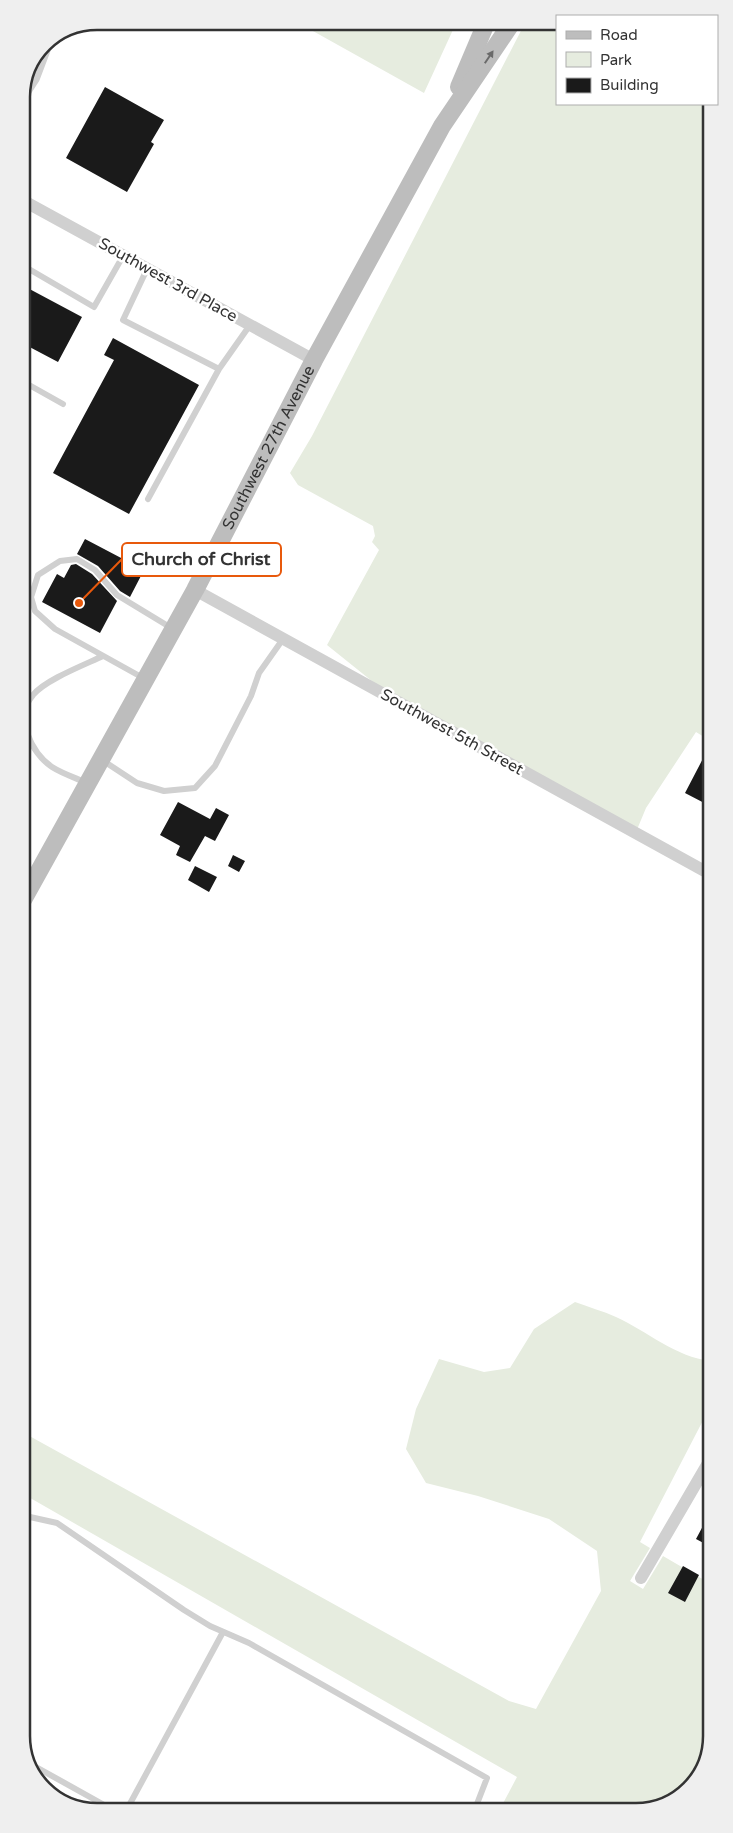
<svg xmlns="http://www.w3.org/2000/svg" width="733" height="1833" font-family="'Varela Round',sans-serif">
<rect width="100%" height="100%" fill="#fff"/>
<path fill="#e6ecdf" d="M295,21H457L424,93Z
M526,21H557V104H708L709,583L703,596L709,600V740L696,732L646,808L636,832L393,698L327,645L379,550L372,542L375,536L373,526L298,485L290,473L312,436Z
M575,1302C588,1307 603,1311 616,1317C647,1331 675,1357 711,1361V1405L640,1542L650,1548L630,1581L643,1589L663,1556L711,1584L712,1736L696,1782L660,1808L500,1809L517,1777L25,1495L24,1433L509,1701L536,1709L601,1591L597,1551L549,1519L478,1496L426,1483L406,1449L416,1409L439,1359L484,1372L510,1368L534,1329Z"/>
<path fill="#1a1a1a" d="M105,87L164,120L151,142L154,144L127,192L66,158Z
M22,285L82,317L58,362L22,343Z
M113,338L199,385L129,514L53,473L114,360L104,355Z
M85,539L144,570L130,597L120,591L98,566L77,554Z
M76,564L92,574L117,601L100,633L42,602L57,574L64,578L71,565Z
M709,747L710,806L685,793Z
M178,802L210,819L216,808L229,815L215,841L205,836L190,862L176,855L180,846L160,835Z
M233,855L245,861L239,872L228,866Z
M195,866L217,877L209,892L188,880Z
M711,1511V1547L696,1539Z
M683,1566L699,1575L685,1602L668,1593Z"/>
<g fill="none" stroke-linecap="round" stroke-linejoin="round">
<path stroke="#d0d0d0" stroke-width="6" d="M22,265L94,307L123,256
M147,269L123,320L219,369L250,325
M22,381L63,404
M148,499L219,369
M145,679L55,629L35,611L31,597L38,575L60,561L77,559L95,570L117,595L173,629
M102,760L137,783L164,791L195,788L215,766L251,696L259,673L283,639
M87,783C76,778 63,774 52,767C31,753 14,717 33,695C45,680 84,665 103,656
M25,1522L30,1517L57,1523L184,1610L210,1626L249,1643L487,1778L475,1809
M27,1762L115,1811
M126,1811L223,1632"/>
<path stroke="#d0d0d0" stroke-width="12" d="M21,98L34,78L48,41
M22,200L314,360
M195,590L710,874
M641,1578L711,1458"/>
<g stroke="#bdbdbd" stroke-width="18">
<path d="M459,87L487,21"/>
<path id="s1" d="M23,900L195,590L314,360L442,126L513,21"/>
</g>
</g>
<defs><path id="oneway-solid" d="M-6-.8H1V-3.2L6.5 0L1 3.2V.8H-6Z" transform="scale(1.25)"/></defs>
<use fill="#6a6a6a" href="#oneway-solid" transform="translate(489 57) rotate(-56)"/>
<g text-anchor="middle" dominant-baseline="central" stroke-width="5" stroke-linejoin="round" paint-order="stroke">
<g font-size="16" fill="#333" stroke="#fff">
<text transform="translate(168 280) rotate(29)">Southwest 3rd Place</text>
<text stroke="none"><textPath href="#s1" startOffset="515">Southwest 27th Avenue</textPath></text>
<text transform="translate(452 732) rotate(29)">Southwest 5th Street</text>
</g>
</g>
<path d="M0 0H733V1833H0ZM97 30H636A67 67 0 0 1 703 97V1736A67 67 0 0 1 636 1803H97A67 67 0 0 1 30 1736V97A67 67 0 0 1 97 30Z" fill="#efefef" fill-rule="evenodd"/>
<path fill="none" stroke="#333" stroke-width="2.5" d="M97 30H636A67 67 0 0 1 703 97V1736A67 67 0 0 1 636 1803H97A67 67 0 0 1 30 1736V97A67 67 0 0 1 97 30Z"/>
<path fill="none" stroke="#e8590c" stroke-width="2" d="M79 603L122 559"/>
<circle fill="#e8590c" stroke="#fff" stroke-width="2" cx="79" cy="603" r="5"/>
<rect fill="#fff" stroke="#e8590c" stroke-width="2" x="122" y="543" width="159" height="33" rx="5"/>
<g font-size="18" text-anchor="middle" font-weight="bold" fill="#333">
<text x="201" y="565">Church of Christ</text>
</g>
<rect x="556" y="15" width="162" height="90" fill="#ffffff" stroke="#adadad"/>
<rect x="566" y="31" width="25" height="8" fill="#bdbdbd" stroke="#adadad"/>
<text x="600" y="40" font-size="15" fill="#333333">Road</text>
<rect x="566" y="52" width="25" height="15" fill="#e6ecdf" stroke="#adadad"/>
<text x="600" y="65" font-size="15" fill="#333333">Park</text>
<rect x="566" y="78" width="25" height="15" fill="#1a1a1a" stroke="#adadad"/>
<text x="600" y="90" font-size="15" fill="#333333">Building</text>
</svg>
